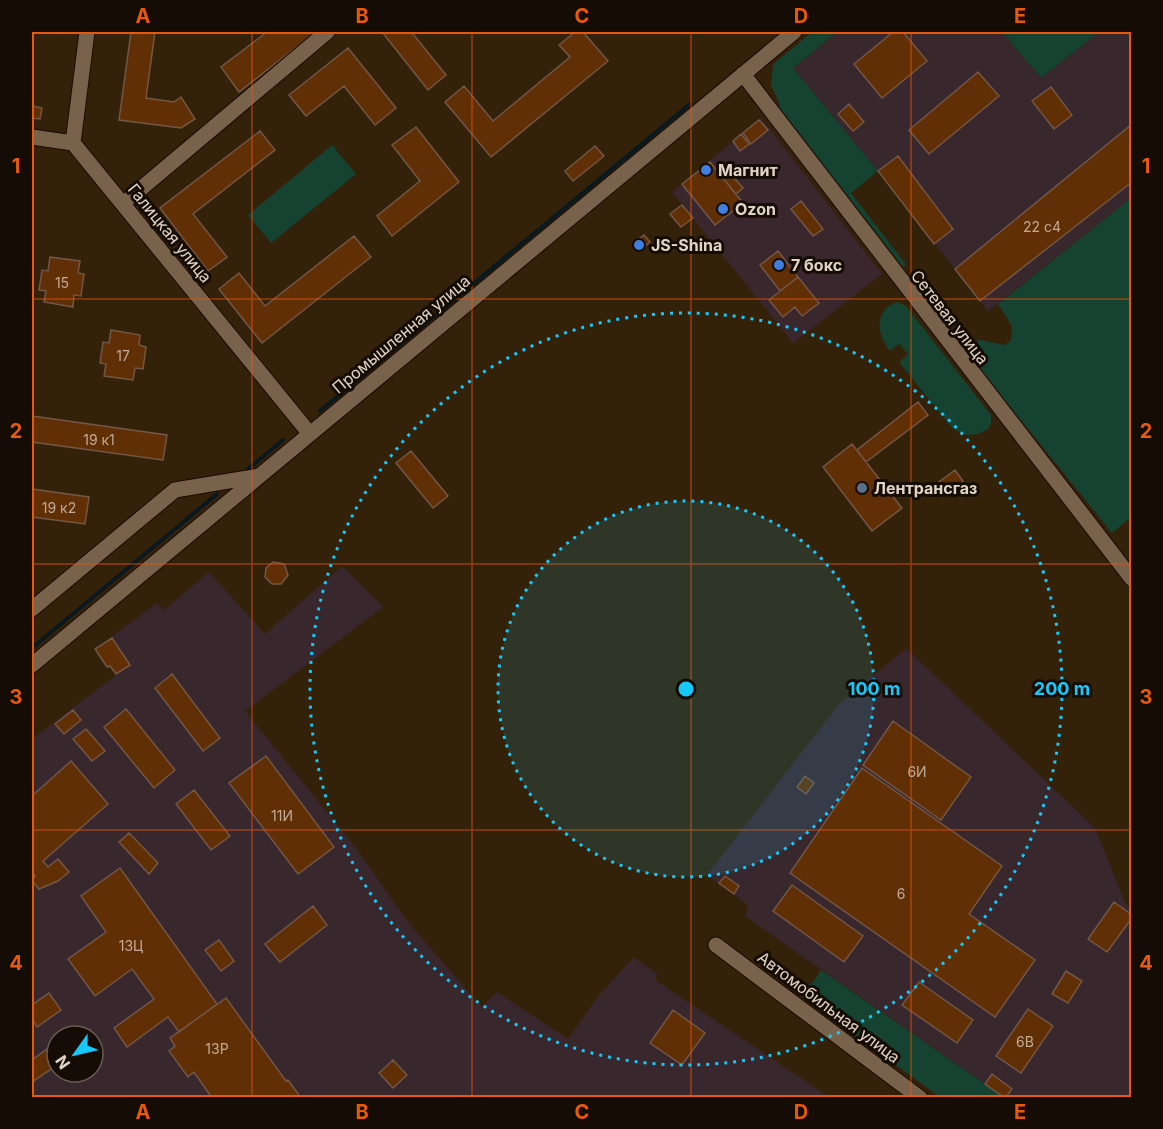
<svg xmlns="http://www.w3.org/2000/svg" width="1163" height="1129" font-family="Inter,sans-serif">
<rect width="100%" height="100%" fill="#34210a"/>
<path fill="#3a272d" d="M761,118L882,274L793,343L672,192Z"/>
<path fill="#39272e" fill-rule="evenodd" d="M837,32H1002L1041,78L1099,32H1131V198L988,311L878,171L793,68Z
M342,566L383,607L245,711L355,847L411,926L482,1007L497,992L568,1039L599,995L634,957L657,974L655,980L829,1097L32,1098V739L116,675L110,666L107,667L95,649L157,603L164,610L209,572L265,634ZM57,1036H93V1072H57Z
M906,648L1095,828L1125,903L1131,908V1097H1016L1019,1094L1004,1097L745,916L748,905L707,875L838,705Z"/>
<path fill="#164231" d="M812,32H837L793,68L878,171L851,193L905,263L906,265L903,267L778,108L780,105L771,85L773,64Z
M1002,32H1099L1041,78Z
M332,145L356,174L271,243L248,215Z
M1131,198V517L1112,533L965,351L970,342L981,340L1005,345L1011,340L1012,326L998,304Z
M897,302L906,306L991,415V423L988,429L979,434L967,435L953,429L899,362L908,354L899,344L890,351C877,335 873,310 897,302Z
M821,970L985,1084L1004,1097H940L804,999L801,994L802,990L814,981Z"/>
<g fill="none" stroke-linecap="round" stroke-linejoin="round">
<path stroke="#0a191d" stroke-width="4" d="M320,411L690,104
M248,469L283,440
M32,648L217,494"/>
</g>
<path fill="#612f06" stroke="#735746" stroke-width="1.5" d="M131,32H155L146,98L174,102L181,97L195,119L181,128L119,120Z
M267,32H309L312,35L239,92L221,67Z
M382,32H416L413,34L446,75L428,90Z
M575,32H583L608,61L491,157L445,102L464,86L493,121L570,57L559,45Z
M893,32H903L927,61L882,98L854,64Z
M348,48L396,108L375,125L344,86L306,116L289,95Z
M978,72L999,96L929,154L909,130Z
M1051,87L1072,115L1054,129L1032,101Z
M849,104L864,122L853,131L838,114Z
M32,106L42,108L40,119L32,118Z
M759,120L768,130L751,144L743,133Z
M1132,124V182L980,301L955,269Z
M416,127L459,182L392,236L377,216L420,181L392,145Z
M260,131L275,150L193,214L227,257L208,271L160,208Z
M741,134L749,144L740,151L733,141Z
M595,146L604,156L573,181L565,171Z
M898,156L953,229L934,244L878,171Z
M710,162L743,203L715,225L682,184Z
M729,172L743,188L736,194L722,177Z
M801,201L823,229L813,236L791,209Z
M682,205L693,218L681,227L670,214Z
M644,235L650,242L641,250L635,242Z
M354,236L371,257L262,343L219,289L239,273L265,306Z
M778,251L798,277L780,291L760,265Z
M50,257L80,261L78,273L84,274L81,296L74,295L73,307L44,302L46,291L39,290L42,270L48,271Z
M798,277L819,303L802,316L795,307L783,317L769,300Z
M111,330L140,335L139,345L146,347L143,369L135,368L133,380L104,376L106,364L100,363L103,342L109,343Z
M918,402L928,415L866,462L857,450Z
M32,416L167,435L163,460L32,442Z
M852,444L902,508L872,531L823,467Z
M411,451L448,496L433,508L396,463Z
M955,470L963,481L943,496L935,485Z
M32,489L89,497L85,524L32,517Z
M273,562L284,564L288,575L281,584H272L265,577L266,568Z
M112,638L130,665L116,674L110,666L107,667L95,649Z
M172,674L220,738L203,751L155,688Z
M126,709L175,770L154,788L104,727Z
M73,710L81,720L64,734L55,724Z
M893,721L971,777L941,820L863,765Z
M86,729L105,751L92,761L73,739Z
M266,756L334,847L298,874L229,783Z
M71,761L108,804L43,861L48,867L58,859L69,872L58,881L39,889L32,881L35,876L32,871V796Z
M862,768L1002,866L969,914L1035,960L995,1017L790,873Z
M805,776L814,783L806,794L797,787Z
M194,790L230,836L211,850L176,804Z
M129,833L158,863L149,874L119,842Z
M120,868L217,1004L179,1032L168,1017L127,1047L114,1028L154,999L132,969L95,996L68,959L106,932L81,896Z
M725,876L739,886L734,894L719,883Z
M792,885L863,936L844,962L773,911Z
M1114,902L1132,915V918L1107,952L1088,939Z
M313,906L327,925L280,962L265,944Z
M219,940L234,961L221,971L205,950Z
M1066,971L1082,981L1068,1003L1052,994Z
M919,982L973,1020L957,1043L902,1005Z
M49,993L61,1010L37,1027L32,1019V1005Z
M226,998L286,1081L288,1080L301,1098H212L194,1072L188,1077L169,1051L175,1046L170,1038Z
M1028,1009L1053,1026L1021,1073L996,1056Z
M673,1010L705,1033L682,1065L650,1043Z
M57,1042V1065L32,1082V1060Z
M393,1060L407,1075L393,1088L379,1073Z
M992,1074L1012,1089L1005,1098L985,1084Z"/>
<g fill="none" stroke-linecap="round" stroke-linejoin="round">
<g stroke="#1b0a00" stroke-width="17">
<path id="minor" d="M87,32L73,143L310,434
M743,74L1132,579
M32,137L73,143
M131,197L327,32
M32,609L175,490L259,476
M32,665L794,32
M716,945L920,1098"/>
</g>
<use href="#minor" stroke="#79624b" stroke-width="15"/>
</g>
<path fill="none" stroke="#e8590c" stroke-width="1.5" stroke-opacity="0.55" d="M252,32V1098M472,32V1098M691,32V1098M911,32V1098M32,299H1132M32,564H1132M32,830H1132"/>
<circle cx="686" cy="689" r="188" fill="#15cafb" fill-opacity=".12"/>
<g fill="none" stroke="#15cafb" stroke-width="3" stroke-dasharray="3 6">
<circle cx="686" cy="689" r="188"/>
<circle cx="686" cy="689" r="376"/>
</g>
<g fill="#3f7fe0" stroke="#150d05" stroke-width="2">
<circle cx="706" cy="170" r="6"/>
<circle cx="723" cy="209" r="6"/>
<circle cx="639" cy="245" r="6"/>
<circle cx="779" cy="265" r="6"/>
</g>
<circle fill="#5c6f8a" stroke="#150d05" stroke-width="2" cx="862" cy="488" r="6"/>
<g text-anchor="middle" dominant-baseline="central" stroke-width="6" stroke-linejoin="round" paint-order="stroke">
<g font-size="14" fill="#c1ab97">
<text x="1042" y="226">22 с4</text>
<text x="62" y="282">15</text>
<text x="123" y="355">17</text>
<text x="99" y="439">19 к1</text>
<text x="59" y="507">19 к2</text>
<text x="917" y="771">6И</text>
<text x="282" y="815">11И</text>
<text x="901" y="893">6</text>
<text x="131" y="945">13Ц</text>
<text x="1025" y="1041">6В</text>
<text x="217" y="1048">13Р</text>
</g>
<g font-size="16" font-weight="bold" fill="#e1d4c7" stroke="#150d05" text-anchor="start">
<text x="718" y="170">Магнит</text>
<text x="735" y="209">Ozon</text>
<text x="651" y="245">JS-Shina</text>
<text x="791" y="265">7 бокс</text>
<text x="874" y="488">Лентрансгаз</text>
</g>
<g font-size="16" fill="#e1d4c7" stroke="#150d05">
<text transform="translate(170 233) rotate(51)">Галицкая улица</text>
<text transform="translate(950 317) rotate(52)">Сетевая улица</text>
<text transform="translate(401 334) rotate(-40)">Промышленная улица</text>
<text transform="translate(829 1007) rotate(37)">Автомобильная улица</text>
</g>
</g>
<circle cx="686" cy="689" r="9" fill="#15cafb" stroke="#150d05" stroke-width="3"/>
<g font-size="18" text-anchor="middle" font-weight="bold" fill="#15cafb" stroke="#150d05" stroke-width="6" stroke-linejoin="round" paint-order="stroke">
<text x="874" y="695">100 m</text>
<text x="1062" y="695">200 m</text>
</g>
<rect width="1163" height="1129" fill="none" stroke="#150d05" stroke-width="66"/>
<g transform="translate(75 1054) rotate(236)"><circle r="28" fill="#150d05" stroke="#675d53" stroke-width="1.5"/>
<path d="M0-4.5L10 22L0 15L-10 22Z" fill="#15cafb"/>
<text y="-9" font-size="16" font-weight="bold" text-anchor="middle" fill="#e1d4c7">N</text>
</g>
<rect x="33" y="33" width="1097" height="1063" fill="none" stroke="#e8590c" stroke-width="2"/>
<g font-size="20" text-anchor="middle" font-weight="bold" fill="#e8590c">
<text x="143" y="23">A</text>
<text x="362" y="23">B</text>
<text x="582" y="23">C</text>
<text x="801" y="23">D</text>
<text x="1020" y="23">E</text>
<text x="16" y="173">1</text>
<text x="1146" y="173">1</text>
<text x="16" y="438">2</text>
<text x="1146" y="438">2</text>
<text x="16" y="704">3</text>
<text x="1146" y="704">3</text>
<text x="16" y="970">4</text>
<text x="1146" y="970">4</text>
<text x="143" y="1119">A</text>
<text x="362" y="1119">B</text>
<text x="582" y="1119">C</text>
<text x="801" y="1119">D</text>
<text x="1020" y="1119">E</text>
</g>
</svg>
